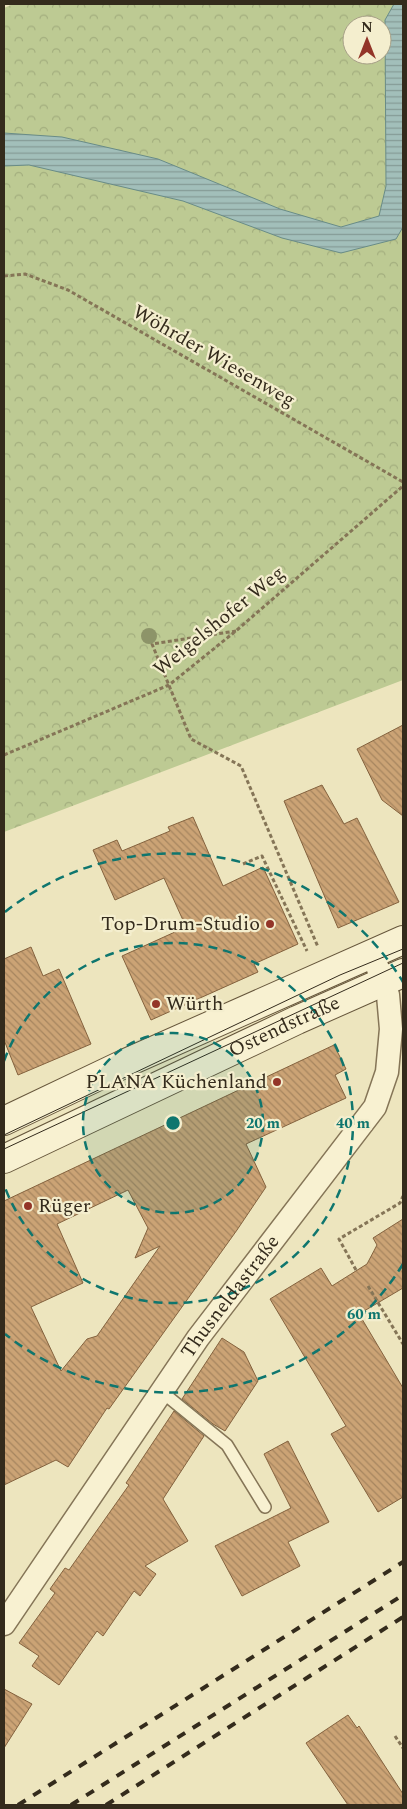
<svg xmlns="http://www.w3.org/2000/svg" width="407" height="1809" font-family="Spectral,serif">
<defs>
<pattern id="forest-crowns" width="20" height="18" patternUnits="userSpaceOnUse" patternTransform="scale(1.25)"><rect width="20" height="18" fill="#bdca93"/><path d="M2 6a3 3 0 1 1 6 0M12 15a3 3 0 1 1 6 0" fill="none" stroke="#a3ae7e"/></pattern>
<pattern id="water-rules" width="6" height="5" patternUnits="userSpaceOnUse" patternTransform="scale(1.25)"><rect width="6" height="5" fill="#a2bfba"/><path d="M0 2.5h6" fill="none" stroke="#859b96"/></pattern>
<pattern id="building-back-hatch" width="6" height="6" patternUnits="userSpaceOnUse" patternTransform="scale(1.25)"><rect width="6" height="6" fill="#cba375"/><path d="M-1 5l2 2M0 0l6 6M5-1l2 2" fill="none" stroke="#a6855f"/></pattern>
</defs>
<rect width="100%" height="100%" fill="#ede5be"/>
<path fill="url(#forest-crowns)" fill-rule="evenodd" d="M13,4H403V680L4,832V8ZM352,25H382V55H352Z"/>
<path fill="url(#water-rules)" stroke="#698c87" d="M394,4H403V227L396,239L341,253L282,238L183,201L29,165L4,166V133L62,137L158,159L280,209L341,227L379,216L386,186L385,20Z"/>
<path fill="url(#building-back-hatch)" stroke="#84623e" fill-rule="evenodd" d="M403,725V816L382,800L357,749Z
M322,785L344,824L357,818L399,902L338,928L284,801Z
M193,817L223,886L263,867L298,944L254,964L258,972L151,1020L122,956L186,927L164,878L115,900L93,850L117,840L122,851L170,831L168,827Z
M31,947L43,976L59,969L91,1044L18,1075L4,1040V959Z
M334,1045L346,1069L335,1075L346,1098L246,1144L266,1187L237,1230L109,1409L107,1408L68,1467L56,1460L4,1485V1201ZM128,1190L148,1228L135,1258L160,1246L97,1336L87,1339L61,1371L31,1307L83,1283L57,1224Z
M403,1219V1288L359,1314L403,1388V1497L378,1512L331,1434L346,1426L270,1299L321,1268L332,1286L367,1264L377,1245L373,1238Z
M222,1338L244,1352L258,1381L225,1431L213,1424L182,1399Z
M174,1411L204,1436L163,1499L188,1541L145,1566L156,1574L140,1596L134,1591L103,1636L97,1631L59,1685L32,1666L39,1656L19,1643L55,1593L50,1589L65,1568L69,1570L129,1485L126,1483Z
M288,1441L329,1522L288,1542L300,1566L242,1596L215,1546L291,1508L264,1454Z
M4,1689L32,1704L4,1748Z
M348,1715L357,1728L359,1726L403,1794V1805H348L306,1743Z"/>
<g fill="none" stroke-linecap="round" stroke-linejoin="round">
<g stroke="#857557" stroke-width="14">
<path id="service" d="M162,1392L227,1445L265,1507"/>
</g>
<g stroke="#857557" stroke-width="25">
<g id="minor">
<path id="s1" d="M4,1624L198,1338L375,1107L387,1072L391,1029L388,995L372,953"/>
</g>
</g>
<g stroke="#66563b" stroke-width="30">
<g id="secondary">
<path d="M4,1121L128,1062L403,940"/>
<path id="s2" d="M4,1159L297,1020L403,973"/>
</g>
</g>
<path stroke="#857557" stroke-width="3" stroke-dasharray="4 2.5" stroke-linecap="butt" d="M4,276L25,274L68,290L403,482
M236,631L152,644L191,739L241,766L318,947
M4,755L169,685L237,630L403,486
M243,864L262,856L307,951
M356,1270L339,1239L400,1203L403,1196
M368,1286L403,1344
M395,1736L403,1748"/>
<use href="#service" stroke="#f8f1d1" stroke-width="11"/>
<use href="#minor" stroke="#f8f1d1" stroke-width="22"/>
<use href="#secondary" stroke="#f8f1d1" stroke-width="28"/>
<path stroke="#342b1c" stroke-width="1" d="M4,1135L340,975L403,949
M4,1149L403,963"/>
<path stroke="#342b1c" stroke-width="4" stroke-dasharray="9 9" stroke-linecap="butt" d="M18,1805L403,1562
M71,1805L403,1595
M106,1805L403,1617"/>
</g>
<circle fill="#8d9469" cx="149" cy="636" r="8"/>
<circle cx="173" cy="1123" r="90" fill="#0f766e" fill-opacity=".12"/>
<g fill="none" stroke="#0f766e" stroke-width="2.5" stroke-dasharray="9 6">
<circle cx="173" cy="1123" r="90"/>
<path d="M4 1061A180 180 0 1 1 4 1185"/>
<path d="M403 1264A270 270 0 0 1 5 1334M5 912A270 270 0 0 1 403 982"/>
</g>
<g fill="#933528" stroke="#f4eece" stroke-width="2">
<circle cx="270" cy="924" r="5"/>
<circle cx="156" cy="1004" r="5"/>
<circle cx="277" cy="1082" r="5"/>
<circle cx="28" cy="1206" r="5"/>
</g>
<g text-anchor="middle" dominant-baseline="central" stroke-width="4.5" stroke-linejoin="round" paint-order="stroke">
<g font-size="20" fill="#342b1c" stroke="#f4eece">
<text transform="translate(214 356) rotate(30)">Wöhrder Wiesenweg</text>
<text transform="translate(219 621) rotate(-39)">Weigelshofer Weg</text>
<text stroke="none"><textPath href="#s2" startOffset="310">Ostendstraße</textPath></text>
<text stroke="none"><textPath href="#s1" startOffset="398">Thusneldastraße</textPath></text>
</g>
<g font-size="20" fill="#342b1c" stroke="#f4eece" text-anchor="end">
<text x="260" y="924">Top-Drum-Studio</text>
<text x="166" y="1004" text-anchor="start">Würth</text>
<text x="267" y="1082">PLANA Küchenland</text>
<text x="38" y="1206" text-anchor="start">Rüger</text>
</g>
</g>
<circle cx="173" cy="1123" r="8" fill="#0f766e" stroke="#f4eece" stroke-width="2.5"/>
<g font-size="15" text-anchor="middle" font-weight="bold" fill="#0f766e" stroke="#f4eece" stroke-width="4.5" stroke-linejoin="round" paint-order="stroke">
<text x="263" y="1128">20 m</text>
<text x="353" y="1128">40 m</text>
<text x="364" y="1319">60 m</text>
</g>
<rect width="407" height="1809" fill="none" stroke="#342b1c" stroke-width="10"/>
<g transform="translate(367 40)"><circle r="24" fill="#f4eece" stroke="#a7a087"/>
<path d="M0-4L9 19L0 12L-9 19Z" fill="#933528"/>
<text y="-8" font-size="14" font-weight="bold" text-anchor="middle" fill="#342b1c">N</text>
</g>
</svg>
